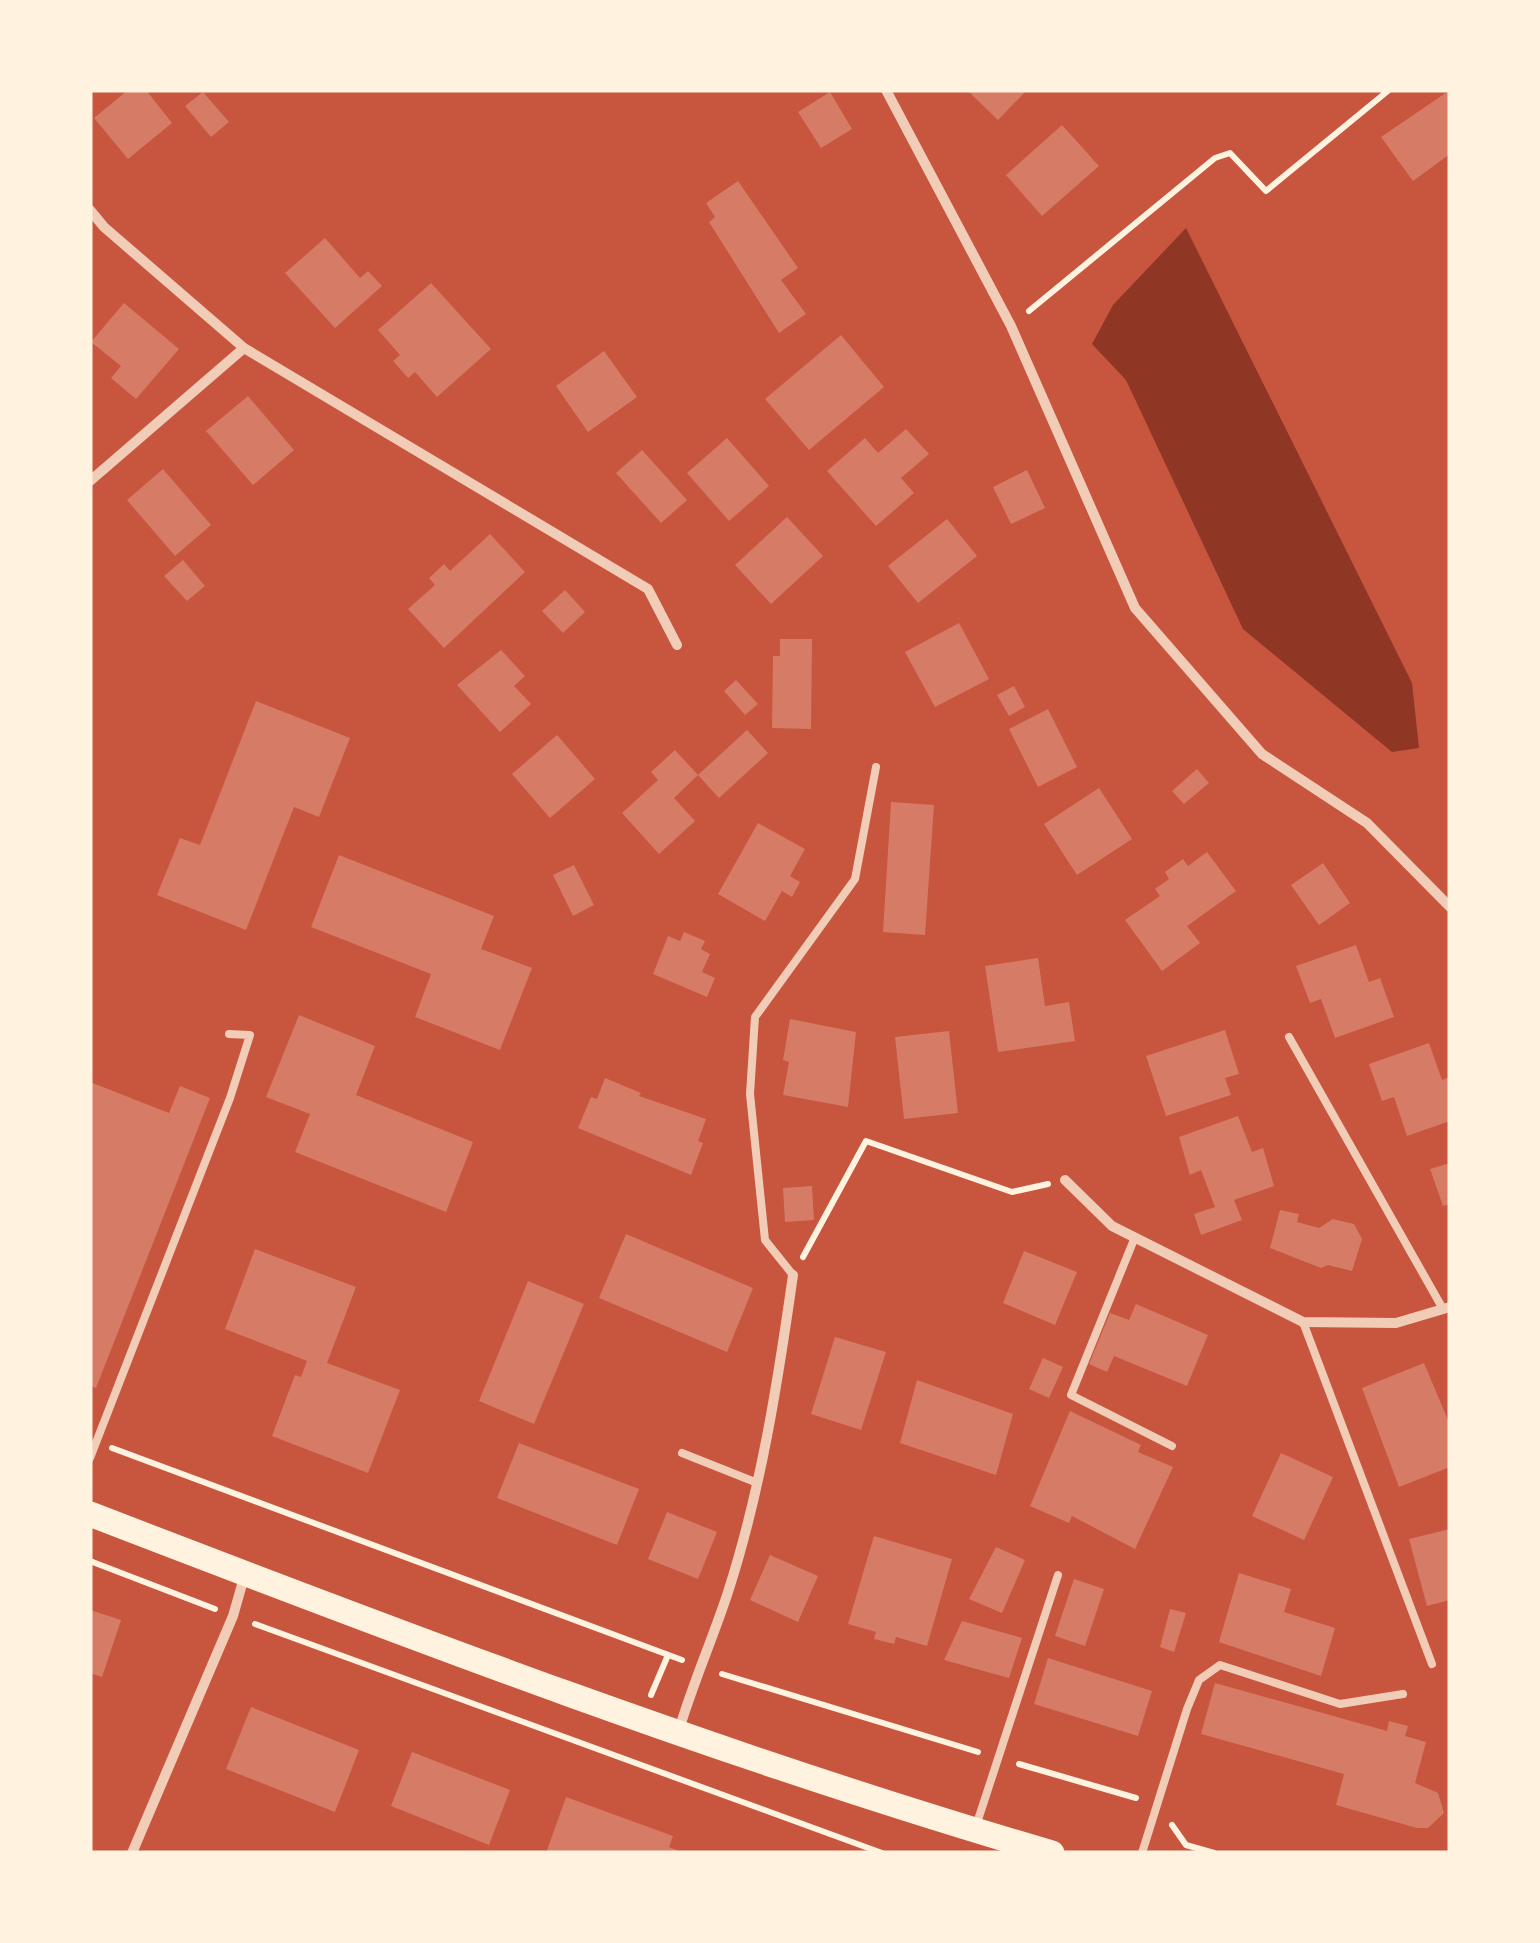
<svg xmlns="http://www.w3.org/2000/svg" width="1540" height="1943" font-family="Poppins,sans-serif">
<rect width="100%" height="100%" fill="#c8553d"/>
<path fill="#8f3625" d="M1186,228L1412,683L1419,748L1392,752L1243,629L1126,380L1092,344L1113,305Z"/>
<path fill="#d67c66" d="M128,90H146L172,123L128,159L94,118Z
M967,90H1027L998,120Z
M1450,90V154L1413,181L1381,137Z
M203,92L229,122L211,137L185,106Z
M830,92L852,129L821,148L798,112Z
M1062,125L1099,166L1042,216L1006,175Z
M738,181L798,268L781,280L806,314L779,333L709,222L715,217L706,203Z
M325,238L360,278L368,271L382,286L335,328L285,273Z
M431,283L491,349L437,397L415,372L408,378L393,361L400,355L378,330Z
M124,303L179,349L136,399L111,378L121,366L91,342Z
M841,335L884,387L809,450L765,399Z
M604,351L637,397L588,432L556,386Z
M248,396L294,450L253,485L206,431Z
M906,429L929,454L901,478L914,493L876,526L827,471L865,438L878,453Z
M727,438L769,486L729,521L687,473Z
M642,450L687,500L661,523L616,473Z
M163,469L211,525L175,556L127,500Z
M1027,470L1045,508L1011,524L993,487Z
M787,517L823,556L771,604L735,565Z
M947,519L977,556L918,603L888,566Z
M490,534L525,572L444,648L408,609L435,585L429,578L444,564L450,571Z
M183,560L205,586L187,601L164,576Z
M565,590L585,612L563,633L542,611Z
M959,623L989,679L935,707L905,652Z
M780,639H812L811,729L772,728L773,656H780Z
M501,650L525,676L514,686L531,704L500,732L457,685Z
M736,680L758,704L745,715L724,691Z
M1014,686L1025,707L1009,716L997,695Z
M256,701L350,738L319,817L294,807L246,930L157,895L180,838L200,845Z
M1048,709L1077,767L1038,787L1009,729Z
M747,730L768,753L719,798L698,775Z
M557,735L595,779L550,818L512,774Z
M675,750L698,775L674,798L695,821L659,854L622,813L658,780L651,772Z
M1197,769L1209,783L1184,804L1172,791Z
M1099,788L1132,839L1077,875L1044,824Z
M891,802L934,805L925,935L883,932Z
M758,823L805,849L790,876L800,882L792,897L782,891L765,921L718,894Z
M1207,852L1236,891L1187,926L1200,943L1162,971L1125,920L1160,896L1155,889L1169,879L1165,872L1183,859L1188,866Z
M339,855L494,916L481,949L532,968L500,1050L415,1017L431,974L311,927Z
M1323,863L1350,903L1319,925L1291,885Z
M574,865L594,905L573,916L553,875Z
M684,932L705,941L701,949L710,954L702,972L715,978L707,997L653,974L668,936L680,941Z
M1356,945L1369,982L1380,978L1394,1017L1335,1038L1321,999L1310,1003L1296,966Z
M1038,958L1045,1006L1069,1002L1075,1041L998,1052L985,966Z
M299,1015L375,1046L356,1095L473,1142L446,1212L295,1152L310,1114L266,1097Z
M790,1019L856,1032L848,1107L783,1095L789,1062L783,1060Z
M1225,1030L1239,1074L1225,1078L1231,1095L1166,1116L1146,1056Z
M949,1031L958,1113L904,1119L895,1037Z
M1429,1043L1442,1080L1450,1077V1121L1407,1136L1394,1097L1382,1101L1369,1064Z
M605,1078L641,1093L639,1096L706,1119L698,1141L703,1143L691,1175L578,1128L591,1097L597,1099Z
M90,1082L169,1113L180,1086L210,1098L96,1388L90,1386Z
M1238,1116L1252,1152L1263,1148L1274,1186L1234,1200L1242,1220L1201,1235L1194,1214L1215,1207L1201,1170L1190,1175L1179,1137Z
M1450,1163V1204L1443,1206L1430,1169Z
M812,1186L814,1220L785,1222L783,1188Z
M1280,1210L1299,1214L1297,1222L1319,1228L1333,1219L1354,1224L1362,1239L1352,1271L1328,1265L1321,1268L1270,1248Z
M626,1234L753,1288L727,1352L599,1298Z
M255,1249L356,1287L327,1363L400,1390L368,1473L272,1436L295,1375L301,1377L307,1361L225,1329Z
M1024,1251L1077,1272L1055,1325L1003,1303Z
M528,1281L584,1304L534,1424L479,1401Z
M1136,1304L1208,1335L1187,1386L1114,1356L1107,1372L1089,1364L1110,1313L1129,1320Z
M835,1337L886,1352L861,1430L811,1414Z
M1043,1358L1063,1367L1049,1398L1029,1389Z
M1424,1363L1450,1425V1467L1399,1487L1362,1388Z
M917,1380L1013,1414L996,1475L900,1443Z
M1070,1411L1141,1445L1138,1452L1173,1467L1135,1549L1072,1516L1069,1523L1030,1506Z
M519,1443L639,1489L617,1545L497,1498Z
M1281,1453L1333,1477L1304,1540L1252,1516Z
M667,1512L717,1532L698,1579L648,1559Z
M1450,1529V1600L1427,1606L1409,1539Z
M874,1536L952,1559L927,1646L896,1637L894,1644L874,1639L876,1632L848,1624Z
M996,1547L1025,1560L1002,1613L969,1599Z
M770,1555L818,1576L798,1622L750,1600Z
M1239,1573L1291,1589L1284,1612L1335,1628L1321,1676L1219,1642Z
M1074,1579L1104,1589L1085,1646L1055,1636Z
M1170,1609L1186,1613L1174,1652L1160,1647Z
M90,1610L121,1620L102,1677L90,1673Z
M962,1621L1022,1638L1009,1678L944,1660Z
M1048,1658L1152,1691L1138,1736L1034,1704Z
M1215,1683L1387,1731L1389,1721L1408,1726L1405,1736L1426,1742L1415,1783L1438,1793L1444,1813L1428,1828H1417L1336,1805L1344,1774L1201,1734Z
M251,1707L359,1750L335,1812L226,1769Z
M412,1752L510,1790L489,1845L391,1806Z
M566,1797L673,1836L669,1847L684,1853H546Z"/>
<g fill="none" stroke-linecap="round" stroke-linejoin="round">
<path stroke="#fff3e0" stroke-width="6" d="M1029,311L1215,158L1230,153L1266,191L1389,90
M803,1257L866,1141L1012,1192L1048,1184
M112,1448L682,1660
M90,1561L215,1609
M255,1624L882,1853
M722,1674L978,1752
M651,1695L668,1655
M1019,1764L1136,1798
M1172,1825L1186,1845L1214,1853"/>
<path stroke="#f1ccb7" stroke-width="8" d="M1289,1037L1443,1309
M1135,1237L1071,1395L1172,1446
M793,1275L765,1240L750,1094L755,1017L855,879L876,767
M1303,1322L1432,1664
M682,1453L755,1482
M90,1458L230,1098L250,1035L229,1034
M976,1826L1058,1575
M1142,1853L1187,1709L1199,1680L1220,1665L1340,1704L1403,1694"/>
<path stroke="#f1ccb7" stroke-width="10" d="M886,90L1011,326L1135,608L1262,754L1367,823L1450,907
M90,210L104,227L244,348L648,589L677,645
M90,481L244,348
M1065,1180L1112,1226L1303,1322L1396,1323L1450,1307
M679,1730C693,1683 713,1638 728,1592C761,1490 778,1381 793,1275
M132,1853L233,1616L245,1574"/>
<path stroke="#fff3e0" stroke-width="25" d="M90,1514C407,1636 726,1758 1052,1853"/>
</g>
<rect width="1540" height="1943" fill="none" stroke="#fff3e0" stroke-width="185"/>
</svg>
